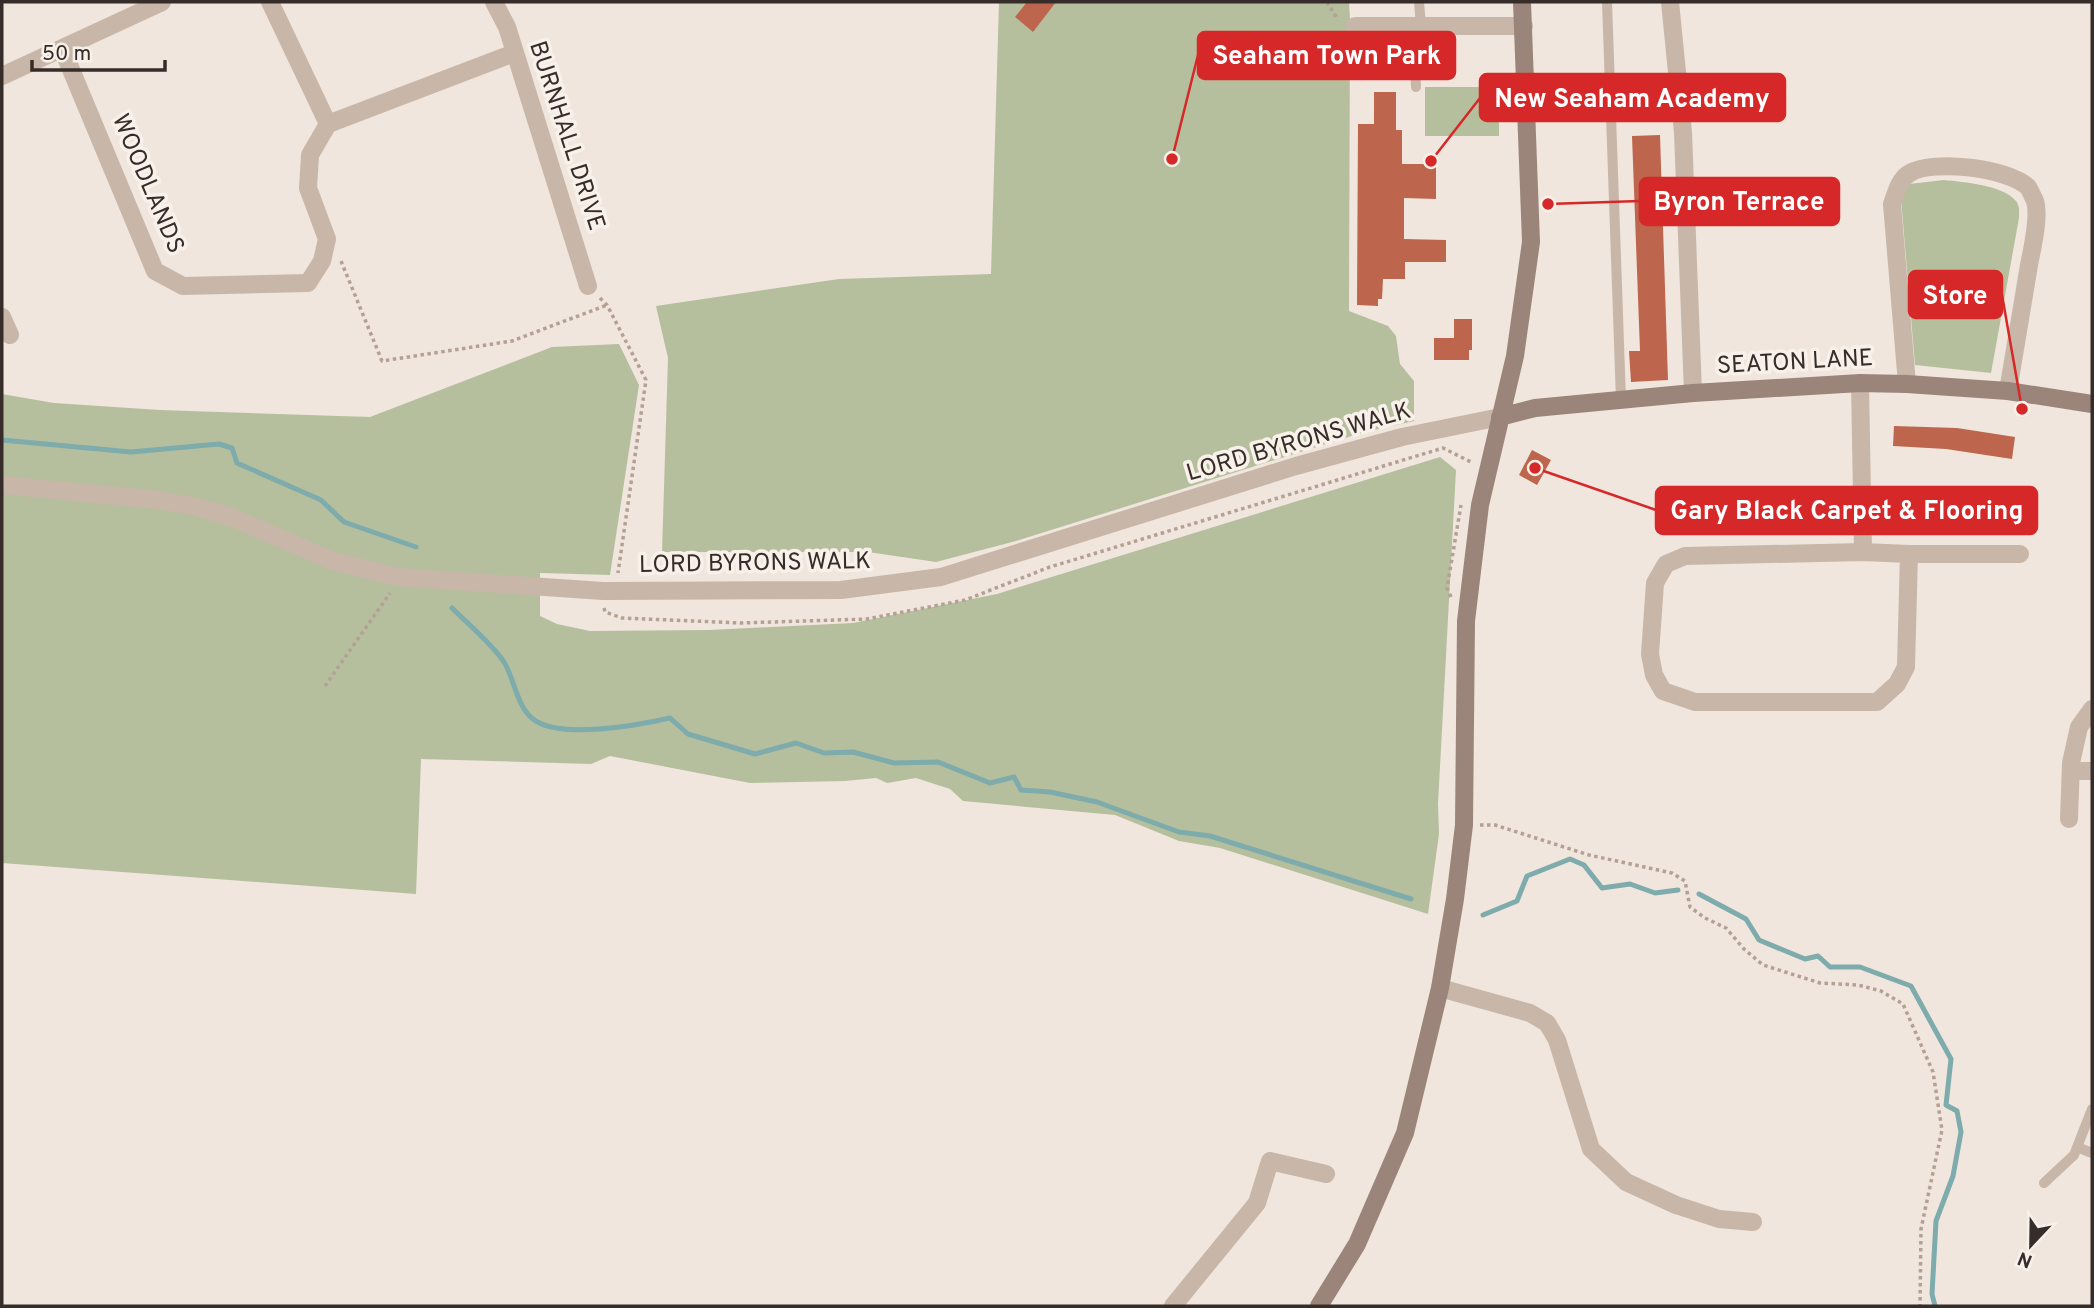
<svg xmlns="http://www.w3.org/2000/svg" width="2094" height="1308" font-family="Overpass,sans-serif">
<rect width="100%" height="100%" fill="#f0e6dd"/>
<path fill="#b5bf9e" d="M999,2H1349L1350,19L1349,311L1388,326L1396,336L1400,364L1414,381V421L1361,433L1016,541L936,562L868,552H662L668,358L656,306L839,279L991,274Z
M1425,87H1499V136H1425Z
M1944,180C1963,182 2003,185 2016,201C2020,206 2019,212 2019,218L1991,373L1915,365L1901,199L1909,184Z
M619,344L639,385L610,575L540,573V616L557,624L590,631L709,630L853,623L997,594L1440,457L1456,470L1438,804L1439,834L1428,914L1220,848L1179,841L1115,815L963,801L950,789L916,778L887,783L876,778L845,781L750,783L610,756L591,764L421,759L416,894L2,863V394L54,403L160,410L370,417L552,347Z"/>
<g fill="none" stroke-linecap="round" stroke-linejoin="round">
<path stroke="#7eabac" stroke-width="5" d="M2,440L131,452L219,444L232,448L237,463L321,500L344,522L416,547
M452,608C467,623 493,645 504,662C514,678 517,707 533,719C559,740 639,725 670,718L688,734L755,754L796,743L824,753L853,752L894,763L938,762L990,783L1014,777L1021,790L1050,792L1097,802L1179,832L1210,836L1411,899
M1699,894L1746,919L1759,940L1805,959L1818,956L1830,967H1860L1911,986L1951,1059L1946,1105L1957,1111L1961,1132L1953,1176L1936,1221L1932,1294L1935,1306
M1483,915L1517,901L1527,876L1570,859L1584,865L1602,888L1630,884L1655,893L1678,890"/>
</g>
<path fill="#be654d" d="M1027,2H1056L1033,32L1015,17Z
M1374,92H1396V130H1402V164H1436V199L1404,198V239L1446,240V262H1405V279H1383L1382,299H1378V306L1357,305L1358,124H1374Z
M1660,135L1668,380L1631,382L1629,351H1640L1632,136Z
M1454,319H1472V350H1469V360H1434V338H1454Z
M1894,426L1957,428L2015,437L2012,459L1946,449L1893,446Z
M1532,450L1551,460L1537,485L1519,475Z"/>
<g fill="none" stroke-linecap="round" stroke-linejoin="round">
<path stroke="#b4a094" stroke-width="3.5" stroke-dasharray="3.5 3.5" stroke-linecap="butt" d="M1327,2L1338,20
M341,261L382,361L512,341L607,305
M600,298L607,305L646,380L618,573
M1451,597L1447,588L1461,505
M604,608L605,612L622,618L741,623L867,619L965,600L1050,567L1443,448L1471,462V464
M325,686L390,593
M1480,825H1495L1589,855L1672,873L1685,881L1690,907L1705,918L1726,928L1744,949L1763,965L1820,983L1858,985L1881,991L1903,1004L1933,1072L1942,1130L1921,1229L1920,1306"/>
<path stroke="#c8b6a9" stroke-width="10" d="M1419,2L1421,26
M1607,2L1621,400
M1413,26L1416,87
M2077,1147L2092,1153
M2044,1183L2074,1155L2092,1109"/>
<path stroke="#c8b6a9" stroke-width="18" d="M270,2L328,124
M494,2L507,27L588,286
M1670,2L1683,132L1693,393
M1355,26H1524
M62,48L155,271L183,286L308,283L322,261L327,239L308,188L310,155L328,124L514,53
M2,76L162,2
M2,317L10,335
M1860,383L1863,552
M1907,384L1892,204C1896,193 1899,179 1910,173C1933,159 2008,168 2028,187C2030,190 2033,197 2035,201C2040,217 2032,249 2029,265C2022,307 2015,349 2008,391
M2,485L159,500L197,507L231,517L333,561L398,577L603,591L841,590L941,577L1296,466L1402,437L1500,417
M1909,554L1863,552L1685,556L1666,564L1655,583L1650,654L1654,675L1663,691L1695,702H1877L1897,684L1906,667L1909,554H2020
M2071,771H2092
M2069,819L2071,763L2079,727L2092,709
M1440,988L1530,1013L1547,1023L1557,1040L1591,1149L1626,1182L1676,1205L1719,1219L1753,1222
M1173,1306L1257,1203L1270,1161L1326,1174"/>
<path stroke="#9b857b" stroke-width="18" d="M1500,417L1535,408L1693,393L1860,383L1907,384L2008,391L2092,404
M1319,1306L1357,1244L1405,1133L1440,988L1455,899L1464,825L1466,621L1480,505L1515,356L1531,242L1522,2"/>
</g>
<g text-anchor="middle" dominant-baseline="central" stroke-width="7" stroke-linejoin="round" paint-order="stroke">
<g font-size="24" fill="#362c29" stroke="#f8f1e9">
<text transform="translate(566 136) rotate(72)">BURNHALL DRIVE</text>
<text transform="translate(147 184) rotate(67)">WOODLANDS</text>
<text transform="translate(1795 363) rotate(-3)">SEATON LANE</text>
<text transform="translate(1299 443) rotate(-16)">LORD BYRONS WALK</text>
<text transform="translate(755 564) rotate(-1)">LORD BYRONS WALK</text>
</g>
</g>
<path fill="none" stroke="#d62828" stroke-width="2.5" d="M1172 159L1198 55M1431 161L1480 98M1548 204L1640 201M2022 409L2002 295M1535 468L1656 510"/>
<g fill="#d62828" stroke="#f8f1e9" stroke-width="2.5">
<circle cx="1172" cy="159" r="7"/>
<circle cx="1431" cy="161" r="7"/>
<circle cx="1548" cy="204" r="7"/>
<circle cx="2022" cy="409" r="7"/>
<circle cx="1535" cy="468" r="7"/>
</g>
<g fill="#d62828" stroke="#d62828" stroke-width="2.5">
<rect x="1198" y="32" width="257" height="47" rx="7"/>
<rect x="1480" y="74" width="305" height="47" rx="7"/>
<rect x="1640" y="178" width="199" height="47" rx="7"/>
<rect x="1909" y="271" width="93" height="47" rx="7"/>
<rect x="1656" y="487" width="381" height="47" rx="7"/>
</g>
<g font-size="26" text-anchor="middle" font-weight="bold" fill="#fff">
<text x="1327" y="64">Seaham Town Park</text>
<text x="1632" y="107">New Seaham Academy</text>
<text x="1739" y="210">Byron Terrace</text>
<text x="1955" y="304">Store</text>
<text x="1847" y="519">Gary Black Carpet &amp; Flooring</text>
</g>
<rect width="2094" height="1308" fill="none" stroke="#362c29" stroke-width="7"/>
<g transform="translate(2031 1245) rotate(202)" stroke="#f8f1e9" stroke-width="5" paint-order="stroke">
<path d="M0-5L12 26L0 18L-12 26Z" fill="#362c29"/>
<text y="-10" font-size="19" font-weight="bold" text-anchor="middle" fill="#362c29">N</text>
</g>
<path d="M32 60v10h133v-10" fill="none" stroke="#362c29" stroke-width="3.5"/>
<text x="42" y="60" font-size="21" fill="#362c29" stroke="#f8f1e9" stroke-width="5" paint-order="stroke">50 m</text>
</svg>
